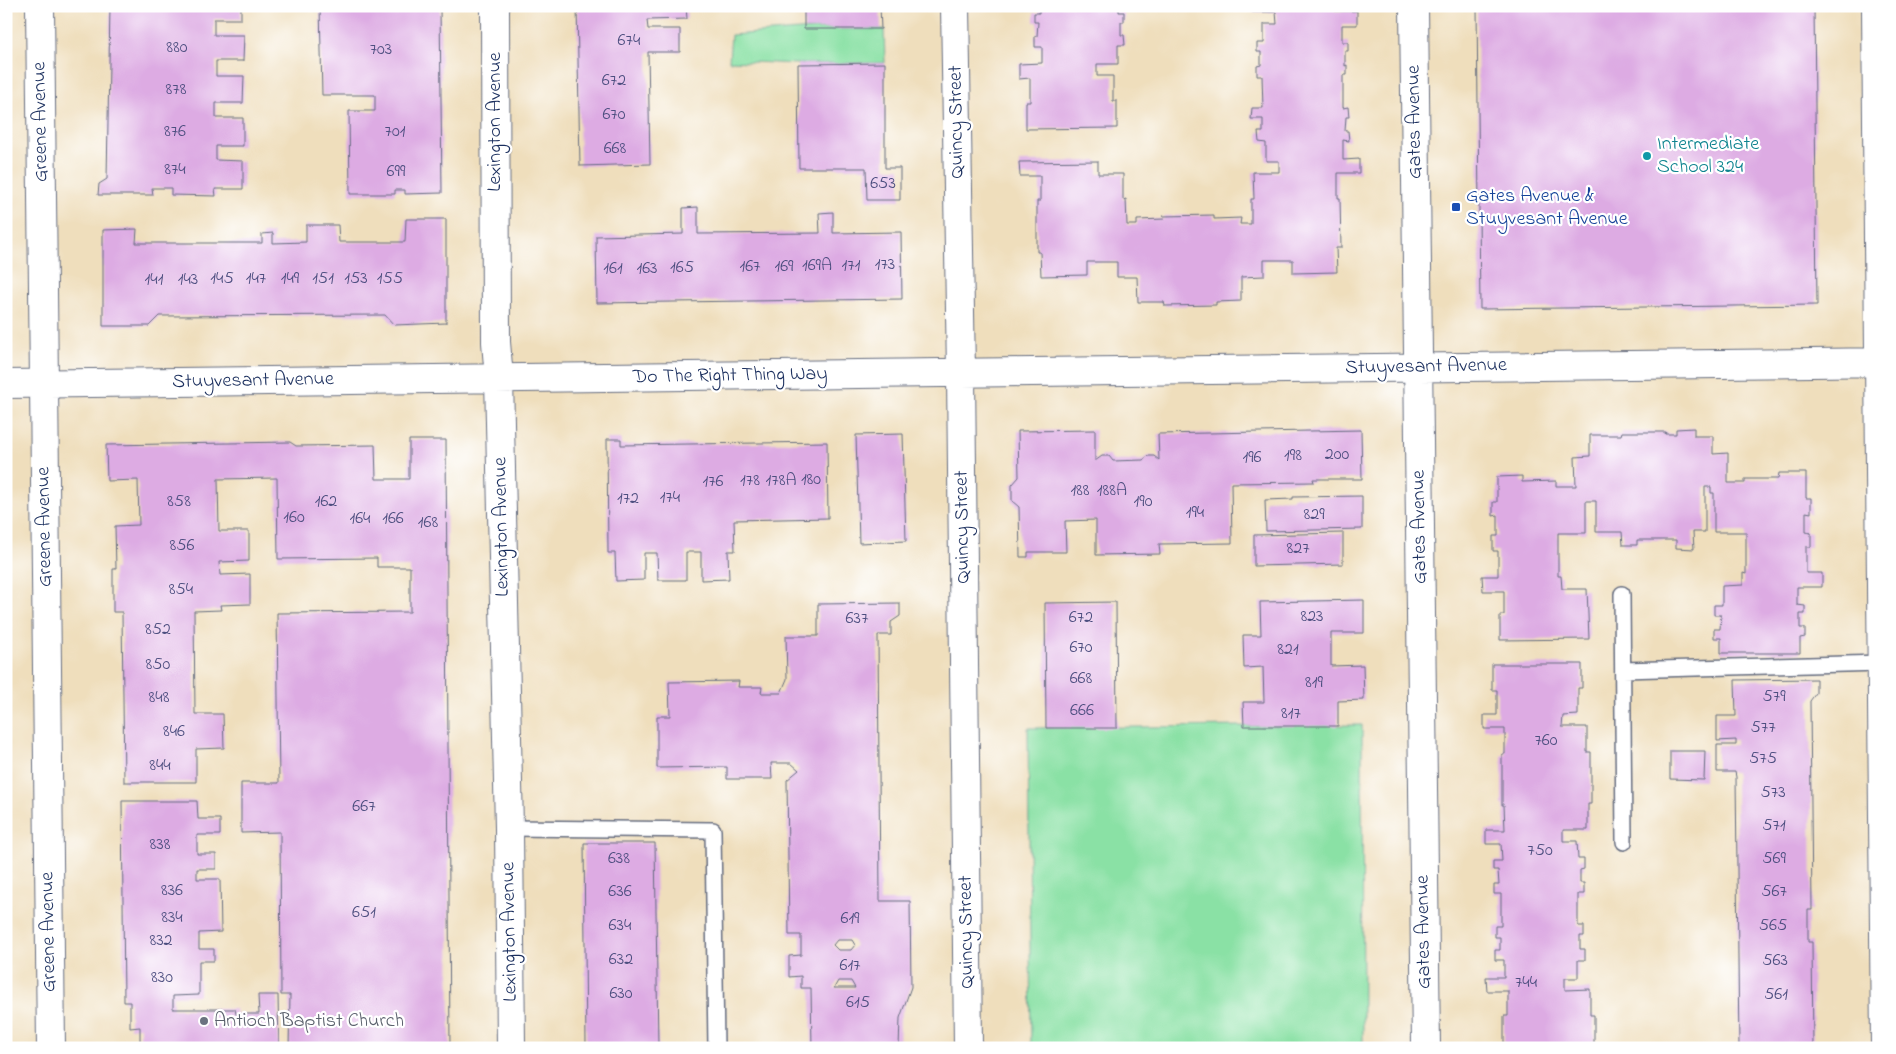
<svg xmlns="http://www.w3.org/2000/svg" width="1896" height="1054" font-family="'Indie Flower',sans-serif">
<rect width="100%" height="100%" fill="#fff"/>
<filter id="ink" filterUnits="userSpaceOnUse"><feTurbulence type="fractalNoise" baseFrequency=".02" numOctaves="2"/><feDisplacementMap in="SourceGraphic" scale="10" xChannelSelector="R" yChannelSelector="G"/><feConvolveMatrix kernelMatrix="1 2 1 2 8 2 1 2 1" color-interpolation-filters="sRGB"/></filter>
<filter id="wash" filterUnits="userSpaceOnUse"><feTurbulence type="fractalNoise" baseFrequency=".0096" numOctaves="4" result="noise"/><feDisplacementMap in="SourceGraphic" scale="20" xChannelSelector="R" yChannelSelector="G"/><feGaussianBlur stdDeviation="1.12" result="paint"/><feColorMatrix in="noise" values="0 0 0 0 0 0 0 0 0 0 0 0 0 0 0 0 0 1.4 0 .05"/><feComposite in="paint" operator="in"/></filter>
<g filter="url(#wash)">
<rect width="100%" height="100%" fill="#efdebc"/>
<path fill="#8ae1a5" stroke="#528882" d="M814,29H884L885,63L798,64L729,61L731,35Z
M1362,725L1363,1048H1031L1028,728Z"/>
<g id="blocks">
<path fill="#ddabe3" fill-rule="evenodd" d="M110,6H241V19H214V35H244L243,61H216V76H244L243,103H216V118H243V146H216V160L243,161V189H215L216,196L171,195V188H152L153,195H98L99,184L107,179Z
M320,6H440L442,193L405,194V190H395V194H350L349,111H375V95H322Z
M577,6H686L687,19L647,20L648,29H680V52H648L650,164L580,166Z
M804,6H880L881,29H804Z
M1039,6H1119V12H1124V22H1121V35H1124L1125,45H1118V64H1097V76H1113V101H1117V128L1026,129V102H1030V78L1019,79V64L1042,63V47H1035V36H1037L1038,22H1034V13H1039Z
M1252,6H1335V11H1357V25H1342V42H1348V51H1345V66L1347,65V75H1343V108L1348,107L1349,117H1346L1345,131H1348L1349,141L1343,140V160L1359,159V173H1338V198H1340L1341,248H1336L1337,272L1293,273V260H1264V276L1241,277V301L1216,302V305L1165,306L1164,302H1138L1137,277H1117V262H1087V275L1041,276L1040,252H1037V201H1040V176H1020L1019,162L1098,161V174H1123V200L1126,199L1127,225H1137V220L1164,219L1163,216L1214,215V219L1241,218L1240,224H1251V199H1254L1253,172H1279V161H1266V143L1259,142L1258,132H1263V119H1251L1252,108H1263L1262,76H1257V66L1261,65V52H1257V43H1264V24H1277L1276,12H1252Z
M1477,6H1814L1817,305L1480,309Z
M885,63V168H900V200H867L866,168H799L798,64Z
M698,207V234L820,233L819,213L833,212V233L901,232L902,299L597,303L596,236L683,234V208Z
M406,219H446V323L394,325L385,315L159,316L149,326H103V230L137,229L136,243H262V234L273,233V243L306,242V225H338L339,242H405Z
M1694,428V436H1713V454L1728,453V483H1745V479H1778L1779,473H1806V498H1811V513L1806,512V532L1811,533V547H1806V573H1822V587H1797V605L1805,606V614H1800V628H1805V637L1800,638V653H1721V638H1714V629H1720L1721,615H1714V605H1722V586L1743,585V573L1746,574V532H1714V493H1711V487H1705V532H1693L1694,549L1676,548V540H1637V545H1623L1622,532H1596V501H1586V533H1558V576H1561L1562,589H1587L1589,639L1500,640V615H1504V591H1483L1482,576H1498V551H1493V536H1498V515L1493,516V502H1497V477L1522,476V482L1556,481V486H1576L1575,457L1590,456V435H1621L1622,432H1666L1665,434H1676V429Z
M1095,430V461L1102,456H1109L1113,461L1143,460L1148,456H1154L1159,460L1158,434L1361,430L1362,479H1313L1314,482L1231,483L1232,543L1159,544L1160,554L1096,555V520L1065,521L1066,552H1028V557H1020L1019,507L1012,501V485L1019,477L1018,431Z
M903,434L906,541L859,543L856,435Z
M607,439H621V445L827,442L828,518L734,520L735,551H728L729,579L701,580V552H686V580H658L657,553H644V580L616,581L615,553H608Z
M409,440H446L450,1048H289L290,995H281L280,832L241,833V783H279L277,613L410,612V567H377V558L278,559L277,478L218,479L219,531H249V561L219,562L220,575L250,574V604L220,605L221,610L194,611L195,714H223L224,748L196,749V782H124L122,612H113V569H116L115,526L139,525L138,480L107,481L106,445L290,442L296,446L375,445L376,479H409Z
M1362,496V529L1266,531L1265,500L1293,499V497Z
M1343,533V564L1254,566V535Z
M1364,600V633H1331V666L1363,665L1364,700L1338,701V726H1244L1243,702H1264L1263,667L1244,668L1243,635H1261L1260,602Z
M1116,602L1117,728H1046L1045,603Z
M900,603V616L891,622V635H878L880,901H910L911,987L900,1018L899,1048H812L811,988H801V976L789,977V956L801,955V935H789L787,780L799,770L791,763H771L772,779H727V767L657,768V716H670L669,682L739,681L738,687H762L761,693H781L787,679L786,636H818V604ZM837,940H852L855,945L851,950H838L833,945ZM838,981H851L855,988H834Z
M1492,664H1582V688H1578V715L1563,716L1562,727H1587V752H1591V804H1588V830H1563V841H1577L1578,859H1584V869L1580,870V883H1584V894H1578V926H1584V936H1580V949H1585V960H1578V978H1565V990L1590,989V1015H1594V1048H1504V1016H1508V991H1487L1486,977H1504V960H1495V950H1500V937H1495V926H1501V894H1494V885H1499L1498,870H1493V861H1502L1501,844H1486V830H1505L1504,805H1502V754H1505V729H1484V715H1497V690H1492Z
M1816,679V693L1810,701L1812,910H1808V942H1812L1813,1048H1739L1736,777L1735,772H1717V745H1736V740L1717,741V716H1736L1735,680Z
M1670,751H1705L1704,780L1670,779Z
M122,801H197L198,819H220V835H197V854H216V869H197V879H220L221,932L199,933V949H214V961H199V995L173,996V1009H235L236,1014H259L258,995H278L279,1048H140V1027L130,1028V1002H124Z
M584,843H655L658,1045H660V1048H590V1046H586Z"/>
</g>
</g>
<g filter="url(#ink)">
<use href="#blocks" fill-opacity="0" stroke="#656c7f" stroke-width="1"/>
<g fill="none" stroke-linecap="round" stroke-linejoin="round">
<g stroke="#656c7f" stroke-width="18">
<path id="service" d="M1622,594L1624,842
M1623,670L1882,663
M509,828L713,830L716,1048"/>
</g>
<g stroke="#656c7f" stroke-width="30">
<path id="minor" d="M40,6L51,1048
M495,6L496,342L499,378L509,828L511,1048
M955,6L961,373L968,1048
M1414,6L1426,1048
M1876,6L1885,1048
M6,384L1890,362"/>
</g>
<use href="#service" stroke="#fff" stroke-width="15"/>
<use href="#minor" stroke="#fff" stroke-width="28"/>
</g>
</g>
<circle fill="#0f9aa8" stroke="#fff" stroke-width="2" cx="1647" cy="156" r="5"/>
<rect fill="#1a4fb4" stroke="#fff" stroke-width="2" x="1451" y="202" width="10" height="10" rx="2.5"/>
<circle fill="#6b7280" stroke="#fff" stroke-width="2" cx="204" cy="1021" r="5"/>
<g text-anchor="middle" dominant-baseline="central" stroke-width="4.5" stroke-linejoin="round" paint-order="stroke">
<g font-size="18" fill="#4c4e7f">
<text x="629" y="41">674</text>
<text x="177" y="48">880</text>
<text x="381" y="50">703</text>
<text x="614" y="81">672</text>
<text x="176" y="90">878</text>
<text x="614" y="115">670</text>
<text x="175" y="132">876</text>
<text x="395" y="132">701</text>
<text x="615" y="149">668</text>
<text x="175" y="170">874</text>
<text x="396" y="172">699</text>
<text x="883" y="184">653</text>
<text x="885" y="265">173</text>
<text x="817" y="266">169A</text>
<text x="851" y="266">171</text>
<text x="750" y="267">167</text>
<text x="784" y="267">169</text>
<text x="682" y="268">165</text>
<text x="613" y="269">161</text>
<text x="647" y="269">163</text>
<text x="222" y="279">145</text>
<text x="256" y="279">147</text>
<text x="290" y="279">149</text>
<text x="323" y="279">151</text>
<text x="356" y="279">153</text>
<text x="390" y="279">155</text>
<text x="154" y="280">141</text>
<text x="188" y="280">143</text>
<text x="1337" y="455">200</text>
<text x="1293" y="456">198</text>
<text x="1252" y="458">196</text>
<text x="811" y="480">180</text>
<text x="750" y="481">178</text>
<text x="781" y="481">178A</text>
<text x="713" y="482">176</text>
<text x="1080" y="491">188</text>
<text x="1112" y="491">188A</text>
<text x="670" y="498">174</text>
<text x="628" y="499">172</text>
<text x="179" y="502">858</text>
<text x="326" y="502">162</text>
<text x="1143" y="502">190</text>
<text x="1195" y="513">194</text>
<text x="1314" y="515">829</text>
<text x="294" y="518">160</text>
<text x="360" y="519">164</text>
<text x="393" y="519">166</text>
<text x="428" y="523">168</text>
<text x="182" y="546">856</text>
<text x="1298" y="549">827</text>
<text x="181" y="590">854</text>
<text x="1312" y="617">823</text>
<text x="1081" y="618">672</text>
<text x="857" y="619">637</text>
<text x="158" y="630">852</text>
<text x="1081" y="648">670</text>
<text x="1288" y="650">821</text>
<text x="158" y="665">850</text>
<text x="1081" y="679">668</text>
<text x="1314" y="683">819</text>
<text x="1774" y="697">579</text>
<text x="159" y="698">848</text>
<text x="1082" y="711">666</text>
<text x="1291" y="714">817</text>
<text x="1763" y="728">577</text>
<text x="174" y="732">846</text>
<text x="1546" y="741">760</text>
<text x="1763" y="759">575</text>
<text x="160" y="766">844</text>
<text x="1773" y="793">573</text>
<text x="364" y="807">667</text>
<text x="1774" y="826">571</text>
<text x="160" y="845">838</text>
<text x="1540" y="851">750</text>
<text x="619" y="859">638</text>
<text x="1774" y="859">569</text>
<text x="172" y="891">836</text>
<text x="620" y="892">636</text>
<text x="1774" y="892">567</text>
<text x="364" y="913">651</text>
<text x="172" y="918">834</text>
<text x="850" y="919">619</text>
<text x="620" y="926">634</text>
<text x="1773" y="926">565</text>
<text x="161" y="941">832</text>
<text x="621" y="960">632</text>
<text x="1775" y="961">563</text>
<text x="850" y="966">617</text>
<text x="162" y="978">830</text>
<text x="1526" y="983">744</text>
<text x="621" y="994">630</text>
<text x="1776" y="995">561</text>
<text x="858" y="1003">615</text>
</g>
<g font-size="20" fill="#1b2f5e" stroke="#fff">
<text transform="translate(41 122) rotate(-91)">Greene Avenue</text>
<text transform="translate(495 122) rotate(-90)">Lexington Avenue</text>
<text transform="translate(957 122) rotate(-91)">Quincy Street</text>
<text transform="translate(1415 122) rotate(-91)">Gates Avenue</text>
<text transform="translate(1426 367) rotate(-1)">Stuyvesant Avenue</text>
<text transform="translate(730 376) rotate(-1)">Do The Right Thing Way</text>
<text transform="translate(253 381) rotate(-1)">Stuyvesant Avenue</text>
<text transform="translate(45 527) rotate(-91)">Greene Avenue</text>
<text transform="translate(502 527) rotate(-91)">Lexington Avenue</text>
<text transform="translate(963 527) rotate(-91)">Quincy Street</text>
<text transform="translate(1420 527) rotate(-91)">Gates Avenue</text>
<text transform="translate(49 932) rotate(-91)">Greene Avenue</text>
<text transform="translate(510 932) rotate(-91)">Lexington Avenue</text>
<text transform="translate(967 932) rotate(-91)">Quincy Street</text>
<text transform="translate(1424 932) rotate(-91)">Gates Avenue</text>
</g>
<g font-size="20" fill="#0d838f" stroke="#fff" text-anchor="start">
<text x="1657" y="144">Intermediate<tspan x="1657" dy="23">School 324</tspan></text>
</g>
<g font-size="20" fill="#164399" stroke="#fff" text-anchor="start">
<text x="1466" y="196">Gates Avenue &amp;<tspan x="1466" dy="23">Stuyvesant Avenue</tspan></text>
</g>
<g font-size="20" fill="#5b616d" stroke="#fff" text-anchor="start">
<text x="214" y="1021">Antioch Baptist Church</text>
</g>
</g>
<rect width="1896" height="1054" fill="none" stroke="#fff" stroke-width="25"/>
</svg>
